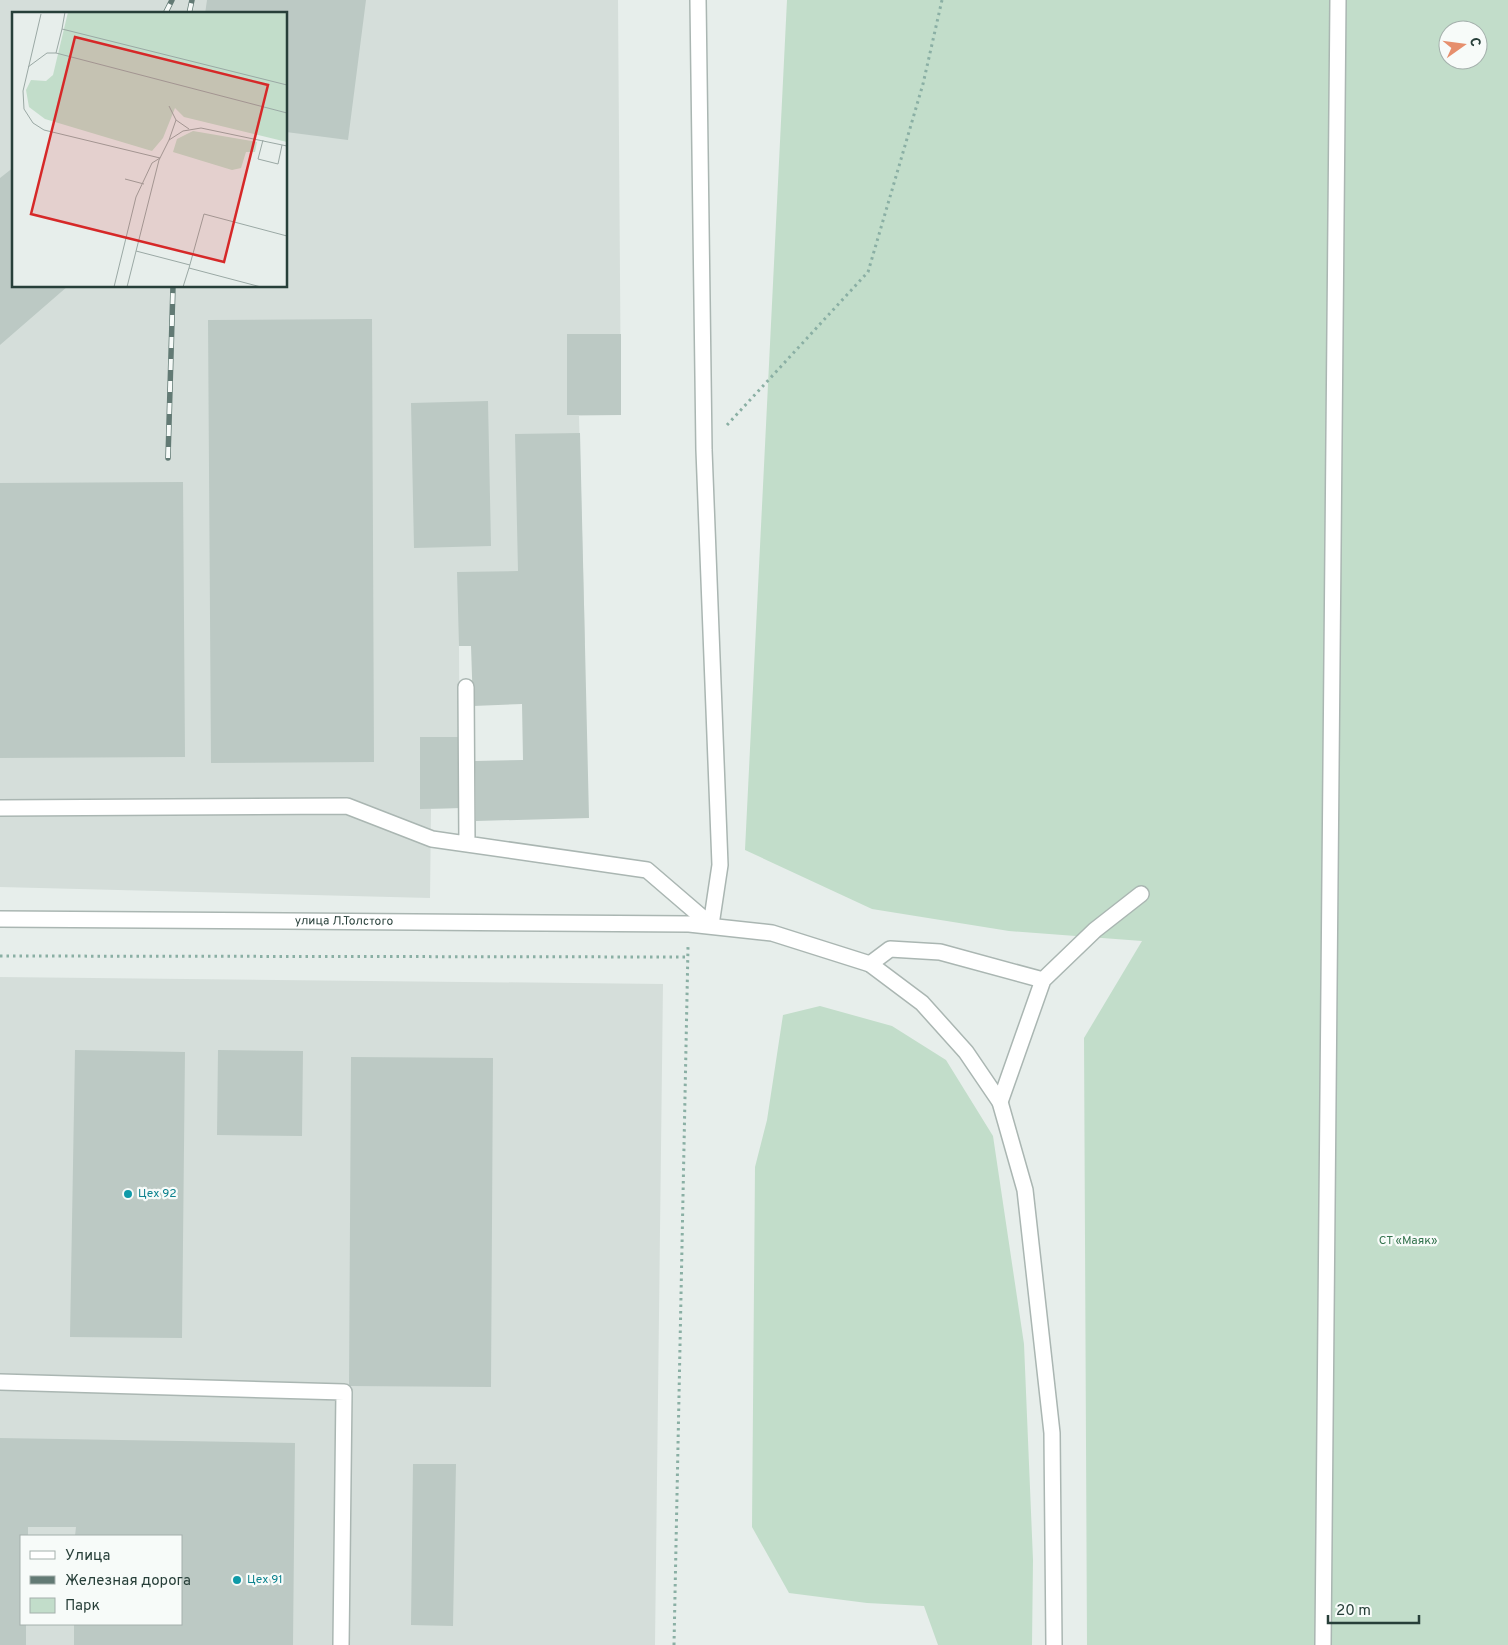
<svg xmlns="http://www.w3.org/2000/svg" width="1508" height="1645" font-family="Overpass,sans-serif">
<rect width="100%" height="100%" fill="#e7eeeb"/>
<path fill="#d5deda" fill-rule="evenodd" d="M0,0H618L621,415L579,416L585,643L459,646L460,808L431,809L430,898L0,887ZM14,14H286V286H14Z
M0,977L663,984L655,1645H0ZM21,1536H181V1624H21Z"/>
<path fill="#c2ddca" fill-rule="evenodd" d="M787,0H1508V1645H1087L1084,1038L1142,941L1009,931L872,909L745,850ZM1448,30H1478V60H1448Z
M820,1006L892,1026L946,1060L993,1136L1024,1344L1033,1560L1032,1645H938L924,1606L867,1603L789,1593L752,1527L755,1167L767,1120L783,1015Z"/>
<path fill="#bcc9c4" d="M207,0H366L348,140L286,132V14H205Z
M14,167V286H68L0,345V178Z
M372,319L374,762L211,763L208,320Z
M567,334H621V415H567Z
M488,401L491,546L414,548L411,403Z
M580,433L589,818L476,821L475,761L523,760L522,704L473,706L471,646H459L457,572L518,571L515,434Z
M183,482L185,757L0,758V483Z
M420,737H460V808L420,809Z
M75,1050L185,1052L182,1338L70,1337Z
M218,1050L303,1051L302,1136L217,1135Z
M351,1057L493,1058L491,1387L349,1386Z
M0,1438L295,1443L293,1645H74V1624H181V1536H75L76,1527H28V1536H21V1624H26V1645H0Z
M413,1464H456L453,1626L411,1625Z"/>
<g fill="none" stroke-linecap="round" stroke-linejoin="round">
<g stroke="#aab6b2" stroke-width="18">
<path id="lane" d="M698,0L704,450L720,865L711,925
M466,687L467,844
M0,808L347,806L432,839L647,870L711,925
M870,964L890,949L940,952L1043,980L1000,1102
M1043,980L1095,930L1141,894
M0,1382L344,1392L341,1645
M1323,1645L1338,0"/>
</g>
<g stroke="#aab6b2" stroke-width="18">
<g id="street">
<path id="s1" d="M0,919L689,924L772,933L870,964L922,1003L966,1052L1000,1102L1025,1190L1052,1433L1054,1645"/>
</g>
</g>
<path stroke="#8aafa4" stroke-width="3" stroke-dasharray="2.5 4" stroke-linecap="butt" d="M727,425L868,272L923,84L942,0
M0,956L687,957
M674,1645L688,947"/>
<use href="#lane" stroke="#fff" stroke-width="15"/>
<use href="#street" stroke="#fff" stroke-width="15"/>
<g stroke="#627a74" stroke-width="5.5">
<path id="rail" d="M165,14L172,0
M189,14L192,0
M168,458L173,286"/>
</g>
<use href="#rail" stroke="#f7fbf9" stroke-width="4" stroke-dasharray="11" stroke-linecap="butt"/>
</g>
<g fill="#0f9aa8" stroke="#f7fbf9" stroke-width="2">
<circle cx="128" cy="1194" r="5"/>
<circle cx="237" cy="1580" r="5"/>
</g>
<g text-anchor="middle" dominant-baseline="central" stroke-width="4.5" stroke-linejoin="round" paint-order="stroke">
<g font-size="12" fill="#273f39" stroke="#f7fbf9">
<text stroke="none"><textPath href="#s1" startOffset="344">улица Л.Толстого</textPath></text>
</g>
<g font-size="12" fill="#0d838f" stroke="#f7fbf9" text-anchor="start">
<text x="138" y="1194">Цех 92</text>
<text x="247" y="1580">Цех 91</text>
</g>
<g font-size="12" fill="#34734e" stroke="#f7fbf9">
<text x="1408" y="1241">СТ «Маяк»</text>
</g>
</g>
<g transform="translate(12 12)">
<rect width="275" height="275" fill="#e7eeeb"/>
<path d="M56,0L275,1V130L172,105L163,96L151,126L140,139L33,107L17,95L14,78L19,68L34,69L41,63ZM181,119L245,130L243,140H234L229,156L220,158L161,140L165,127Z" fill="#c2ddca"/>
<path fill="none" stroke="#9aa8a4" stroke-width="1" d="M29,2L11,79L12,97L21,111L32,118L148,146M50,17L53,0M44,41L275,101M16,55L35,41H44L50,17L275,73M157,94L164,108M157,128L164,108L177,117M251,128L246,147L266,152L270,133M113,167L132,172M124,239L178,253M102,275L124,185L140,151L148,146M115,275L147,148L157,128L171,119L189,116L275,134M171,275L177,256M249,275L177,256L192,202L275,224"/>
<path fill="#d62828" fill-opacity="0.15" stroke="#d62828" stroke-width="2.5" d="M63,25L256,73L212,250L19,202Z"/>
<rect width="275" height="275" fill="none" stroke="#273f39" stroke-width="2.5"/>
</g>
<rect x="20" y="1535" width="162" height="90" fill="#f7fbf9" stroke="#a4b0ac"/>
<rect x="30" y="1551" width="25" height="8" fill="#ffffff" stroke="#a4b0ac"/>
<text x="65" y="1560" font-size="15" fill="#273f39">Улица</text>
<rect x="30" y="1576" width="25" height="8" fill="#627a74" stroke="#a4b0ac"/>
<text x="65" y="1585" font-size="15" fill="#273f39">Железная дорога</text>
<rect x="30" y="1598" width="25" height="15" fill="#c2ddca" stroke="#a4b0ac"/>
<text x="65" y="1610" font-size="15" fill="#273f39">Парк</text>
<g transform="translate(1463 45) rotate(76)"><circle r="24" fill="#f7fbf9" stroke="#a4b0ac"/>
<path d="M0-4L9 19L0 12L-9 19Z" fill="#e68f6d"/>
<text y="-8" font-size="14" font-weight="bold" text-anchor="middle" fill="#273f39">С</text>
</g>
<path d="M1328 1615v8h91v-8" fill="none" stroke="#273f39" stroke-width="2.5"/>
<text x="1336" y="1615" font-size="15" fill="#273f39" stroke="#f7fbf9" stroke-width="4" paint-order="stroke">20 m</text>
</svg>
